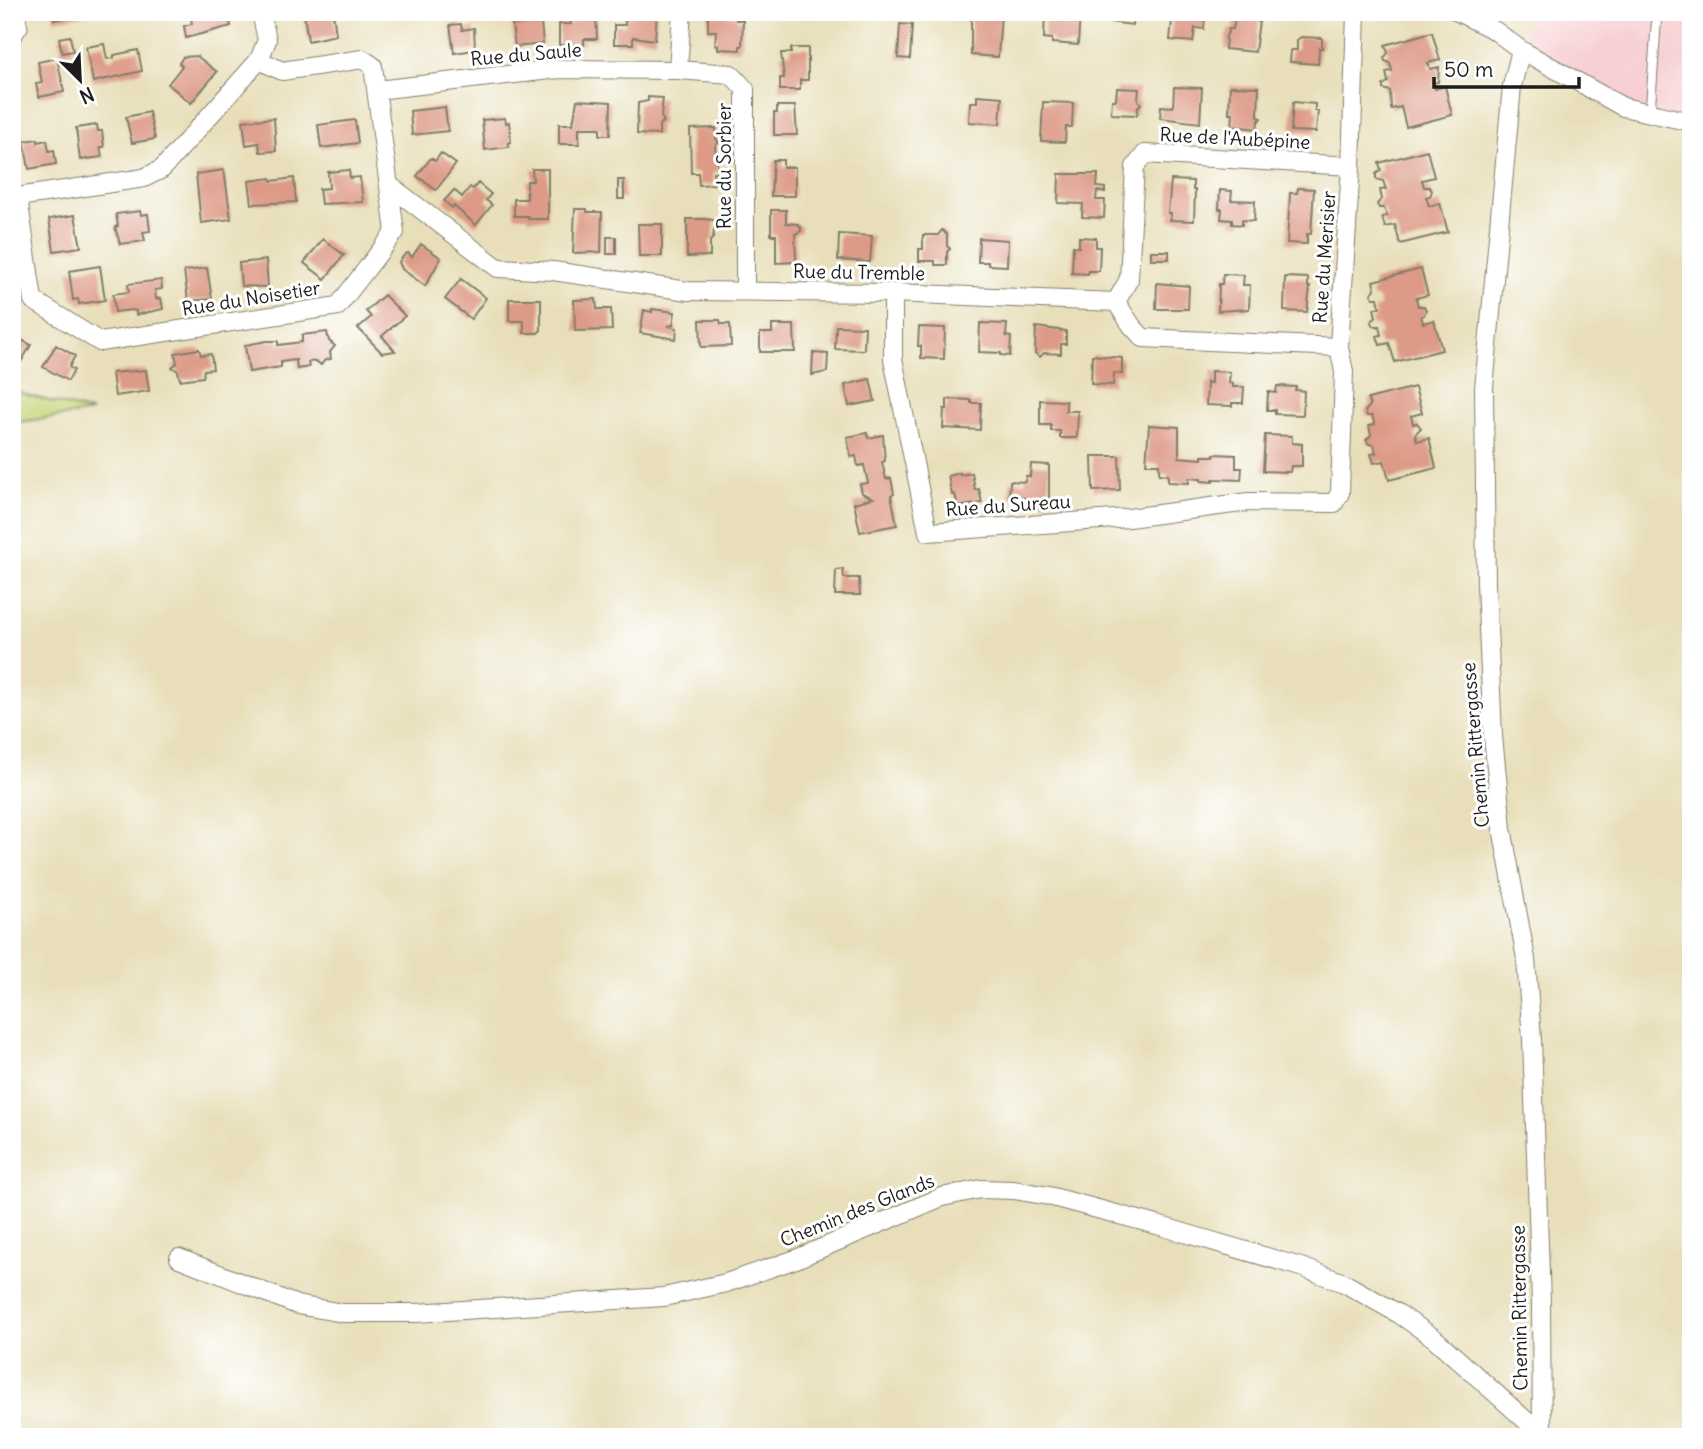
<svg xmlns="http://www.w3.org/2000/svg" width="1703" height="1449" font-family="Delius,sans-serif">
<rect width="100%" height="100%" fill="#fff"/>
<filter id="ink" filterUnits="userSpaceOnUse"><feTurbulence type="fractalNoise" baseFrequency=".0143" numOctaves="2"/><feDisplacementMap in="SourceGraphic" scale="14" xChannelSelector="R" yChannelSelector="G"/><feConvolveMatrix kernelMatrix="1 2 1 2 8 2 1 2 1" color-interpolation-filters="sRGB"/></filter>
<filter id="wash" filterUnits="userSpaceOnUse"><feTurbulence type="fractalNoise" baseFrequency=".00686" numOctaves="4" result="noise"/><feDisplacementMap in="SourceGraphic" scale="28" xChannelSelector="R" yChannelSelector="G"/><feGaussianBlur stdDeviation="1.57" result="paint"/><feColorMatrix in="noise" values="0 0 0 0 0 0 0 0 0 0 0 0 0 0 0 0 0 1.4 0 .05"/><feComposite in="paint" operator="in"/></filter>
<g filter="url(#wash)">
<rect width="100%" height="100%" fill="#e8dfba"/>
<path fill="#f7cfd2" d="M1528,12H1691V135L1618,112L1525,43Z"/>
<path fill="#c5d476" stroke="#707849" stroke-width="2" d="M12,388L23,394L92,412L12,423Z"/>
<g id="blocks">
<path fill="#dd9a86" d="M53,12H84V15L54,20Z
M190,12H228L231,26L186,38L184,26L192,24Z
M322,12H333L336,35L308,41L304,15Z
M571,12H596L597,39H584V45H559V24H571Z
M971,12L1001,14L998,57L971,55Z
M1045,12H1080L1078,45L1052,43V39L1044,38Z
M1110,12H1142L1141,21L1133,20L1132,25L1109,22Z
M1173,12L1196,13L1205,17L1204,29L1195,28L1193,42L1170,40Z
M625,13H657L655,40L633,37V44H614V25H625Z
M708,15L736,16V20H743L742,46H740V50L718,49V45H715L716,31H708Z
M1235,18L1259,21L1255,52L1225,49L1226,37L1229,29H1233Z
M541,22L543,44L515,47L512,25Z
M461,24L462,30L474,28L475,50L454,53L450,25Z
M900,24L912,25L910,59L898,58Z
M1432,32L1440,60L1428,63L1430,69L1439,67L1438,82L1433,83L1435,89L1445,86L1452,115L1406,127L1401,107L1391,109L1390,91L1383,89V85L1388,82L1386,72L1392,71L1390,63L1385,61L1384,58L1388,53L1385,45Z
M70,36L73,51L62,53L59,38Z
M1301,37L1322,38V48H1319L1318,64L1290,62L1291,50H1297V40Z
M104,44L107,59L114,58V55L138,50L142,71L93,82L86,47Z
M791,48H808V80H800V90H780V78H784L781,53H791Z
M197,56L217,72L191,103L168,84L182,66L179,63L183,57Z
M57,58L64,92L39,97L36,84L42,83L38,62Z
M1230,86L1259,87L1258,116L1261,118L1258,122L1257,129L1232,126L1233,113H1229Z
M1174,87L1202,88L1200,123L1160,118L1161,106L1173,107Z
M1117,88L1139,89L1138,100L1141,104L1138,107L1137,115L1111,114L1112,100H1116Z
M977,95L1002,97L1000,124L969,122L970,102H977Z
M648,97L663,98L661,117L664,121L659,125V135L637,134L638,103L648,101Z
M577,100L611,102L610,135H600V128H579V144H559V124H573Z
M1043,102L1073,103L1072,127H1066L1065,142L1041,141Z
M1293,102L1315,104V111H1318L1316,132L1291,131Z
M777,106H795L797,135H774V113H777Z
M445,107L448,131L412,135L410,111Z
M149,112L155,139L132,143L126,117Z
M274,118L276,151L260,152L259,143L246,145L243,121Z
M505,118L506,123L509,122L511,142L508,143L509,147L485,150L482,120Z
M355,120L358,143L321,148L318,125Z
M97,125L98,131H102L104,147H100L102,157L80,160L76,128Z
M716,128V139L719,142L715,146L718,172H713L714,184L699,185L698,173H691L690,129Z
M38,139V142L47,140L49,151L54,150L56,164L29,169L24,141Z
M1427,150L1434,177L1422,180L1424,187H1429L1432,191L1430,196L1426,197L1429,206L1440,203L1448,232L1400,244L1395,225L1385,227L1382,217L1387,216L1384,208H1379L1377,204L1382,199L1380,190L1386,189L1383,181L1376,179V174L1381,170L1379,163Z
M441,153L456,164L436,190L417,176L431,158L435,161Z
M773,160H783V167H795V196H771Z
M532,169H548V219H528V216H514V199H527V181H533Z
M224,170L231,219L201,223L196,174Z
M349,170L350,178L360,177L363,202L321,204L319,189L329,188L328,172Z
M1059,174H1098L1097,187L1105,188V192L1097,191L1096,200H1105L1104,218L1082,217L1083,204L1058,203Z
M271,178L272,181L294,178L296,202L252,204L249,181Z
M618,180H624V199H618Z
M1171,180L1193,181V190H1195L1194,221L1170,220L1171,213H1168Z
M478,183L491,194L486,200L492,205L476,225L454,206L452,208L444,201L454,190L462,197L470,187L473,189Z
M1298,188L1314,189L1311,234H1307V244L1287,243L1290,193H1297Z
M1220,190L1232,191L1231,200L1255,201L1254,221L1242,220V225L1232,224V220L1221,219L1222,209H1219Z
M575,209H587V212H602L601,252L573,253Z
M771,210H786V223L798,224L801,227V231L795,234L796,262L776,263V235H771Z
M140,211L141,215L148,214L150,231L143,232L145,241L120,244L115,227L118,226L116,214Z
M75,215L81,247L54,251L49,219Z
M687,219H704L713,220L715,223L713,238L710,241V256L687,257Z
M638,224H662V256H639Z
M942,230L947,235V246L950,249L947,252V265H935V261H919V249H923V235H938Z
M839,234L872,236L870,262L838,260Z
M607,237H616V254H607Z
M1079,237L1096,238V247H1100L1099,271H1088V274L1072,273L1073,246L1079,247Z
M979,238L1008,240L1007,266L988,265V262H978Z
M323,239L344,255L325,279L304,263Z
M421,244L441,258L425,286L402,269L399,262L405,254L408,253L412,257Z
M1151,251H1169V259H1151Z
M266,260L268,287L241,286L239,263Z
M100,266L105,300L79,304L78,299L73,300L69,271Z
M207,268L212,299L188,301L184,271Z
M1421,269L1428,295L1416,298L1418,306H1424L1426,310L1424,315L1421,316L1423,323L1434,320L1442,350L1395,362L1389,343L1380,345L1377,336L1381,335L1379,326H1373L1371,322L1376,317L1374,308L1380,307L1378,298H1373L1371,294L1375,289L1373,281Z
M1223,274L1244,275L1243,285H1250L1249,309L1218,311L1219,284H1222Z
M1285,277L1308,278V287H1310L1307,312L1284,311Z
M461,279L486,298L471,319L445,299Z
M161,280L162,289L155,290L156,299L161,298L163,309L136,315V311L132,310L115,312L113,294L129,292L128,284Z
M1157,283L1189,286L1188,309H1156Z
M384,295L405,316L382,336L395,351L382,353L358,328L371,317L366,311Z
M509,299H541V330L538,333H524V321H509Z
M596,299L597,309H611L612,330L575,331L574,300Z
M652,309L675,312L673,325L668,326L677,328L676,339L640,333L644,310L652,312Z
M700,320H720L721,324H730L731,346L701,347Z
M980,323L1007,324L1006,336L1011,337L1010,356L1001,355V353L979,352Z
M772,325H794L795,352H760V333H772Z
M836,326L865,327L864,350L835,349Z
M919,327L945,328L944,359L921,358V346H918Z
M1036,327L1066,331V344H1061V354L1044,353L1040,357L1035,353Z
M327,332L329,341L335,346L330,352L331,359L325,360L321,365L316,361L308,362L309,367L297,369L296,360L281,362V367L249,372L245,345L267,341H278V345L302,342V335Z
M12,335L31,345L15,372L12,370Z
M56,345L75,356L69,367L74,370L68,381L43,367Z
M199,349L201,355L211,354L213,369L204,370L203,377L180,380L178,371L172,367L177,363L175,353Z
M813,353L828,354L827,372L812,375Z
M1092,355L1122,358V374L1114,373L1113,385L1091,384Z
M146,370L149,391L115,396L112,373Z
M1211,371L1230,372L1229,383L1233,384V387H1244L1243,403H1232V406L1206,405L1207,382L1211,383Z
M870,379L875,401L849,406L845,385Z
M1277,386L1296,387L1295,390L1304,391L1303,415L1275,414V410H1267L1268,392L1276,393Z
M1415,387L1422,413L1411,416L1413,424L1417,423L1421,428L1415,434L1417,441L1429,438L1436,468L1389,480L1384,461L1374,463L1371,454L1376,453L1374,445L1369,444L1366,440L1371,435L1369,426L1375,424L1372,416H1367L1365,411L1370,406L1368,399Z
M947,399L971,400V403H981L980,430L943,428L944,409H947Z
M1040,400L1066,401V411H1078L1077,438H1060V431H1051V425H1040Z
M1149,425L1179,427V457L1202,459V456H1214V454L1236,455V468H1242L1241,480L1213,479V482L1201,481V479L1189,478V483L1168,482V475L1159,474V464H1146Z
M867,433L868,438L883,435L885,461L882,462L886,479L891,478L894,494L891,495L897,525L860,532L854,503L873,498L862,493L860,484L868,483L864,465L858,466L856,456L851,457L847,437Z
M1265,435L1292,436V443L1302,444V466H1291L1290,472L1263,471Z
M1092,456H1119L1120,490L1093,491Z
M1031,464L1049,465V503L1024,502V498H1009L1010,481L1025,482L1026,476H1030Z
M960,473V475L972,473L975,490L979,489L982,503L958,507L955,494L952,495L948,476Z
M843,569L844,578H859L860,595H835L836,570Z"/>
</g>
</g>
<g filter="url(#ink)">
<use href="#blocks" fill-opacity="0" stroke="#827e6b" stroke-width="2"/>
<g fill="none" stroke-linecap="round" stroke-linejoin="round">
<g stroke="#827e6b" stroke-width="11">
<path id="service" d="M12,40L15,39L23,28L20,12
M1650,113L1657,12"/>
</g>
<g stroke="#827e6b" stroke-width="20">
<path id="minor" d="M682,12L678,70L731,74L745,89V291
M1458,12L1494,30L1521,50L1623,107L1691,122
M1521,50L1512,86L1484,388L1486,584L1493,736L1502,828L1526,959L1532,1039L1541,1303L1542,1437
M377,90L559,69L678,70
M389,185L498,268L553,271L688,291L893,293L1116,302L1132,326L1143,338L1339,347
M12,196L18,197L144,178L162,169L259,60L267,40L261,12
M18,197L33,300L100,342L338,306L395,232L373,66L363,59L282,71L259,60
M893,293V359L928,532L1129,518L1248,502L1334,503L1340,493L1344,372L1339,347L1351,166L1356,12
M1116,302L1129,279L1135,167L1145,154L1351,166
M179,1258L297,1305L343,1313H416L664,1297L726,1283L796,1259L942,1197L981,1189L1014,1190L1049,1196L1157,1225L1304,1268L1344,1283L1399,1314L1434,1338L1542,1435"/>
</g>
<use href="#service" stroke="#fff" stroke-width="9"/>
<use href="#minor" stroke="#fff" stroke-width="18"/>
</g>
</g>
<g text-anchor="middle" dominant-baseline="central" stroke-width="6" stroke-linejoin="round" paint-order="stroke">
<g font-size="19" fill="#1c1c1c" stroke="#fff">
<text transform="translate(526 54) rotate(-5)">Rue du Saule</text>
<text transform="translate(1235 138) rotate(3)">Rue de l'Aubépine</text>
<text transform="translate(724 166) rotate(-90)">Rue du Sorbier</text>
<text transform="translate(1324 257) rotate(-86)">Rue du Merisier</text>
<text transform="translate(859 272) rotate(1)">Rue du Tremble</text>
<text transform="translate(251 298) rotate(-9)">Rue du Noisetier</text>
<text transform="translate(1008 505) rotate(-4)">Rue du Sureau</text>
<text transform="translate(1475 745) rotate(-95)">Chemin Rittergasse</text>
<text transform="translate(857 1210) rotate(-22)">Chemin des Glands</text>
<text transform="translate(1519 1308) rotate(-91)">Chemin Rittergasse</text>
</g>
</g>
<rect width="1703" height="1449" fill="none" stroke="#fff" stroke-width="42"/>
<g transform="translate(80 80) rotate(156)" stroke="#ffffff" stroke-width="5" paint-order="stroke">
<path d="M0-5L12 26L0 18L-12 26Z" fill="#1c1c1c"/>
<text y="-10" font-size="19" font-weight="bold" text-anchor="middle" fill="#1c1c1c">N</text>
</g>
<path d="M1434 77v10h145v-10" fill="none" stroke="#1c1c1c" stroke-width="3.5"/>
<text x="1444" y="77" font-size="21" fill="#1c1c1c" stroke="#ffffff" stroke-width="5" paint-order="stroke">50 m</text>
</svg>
